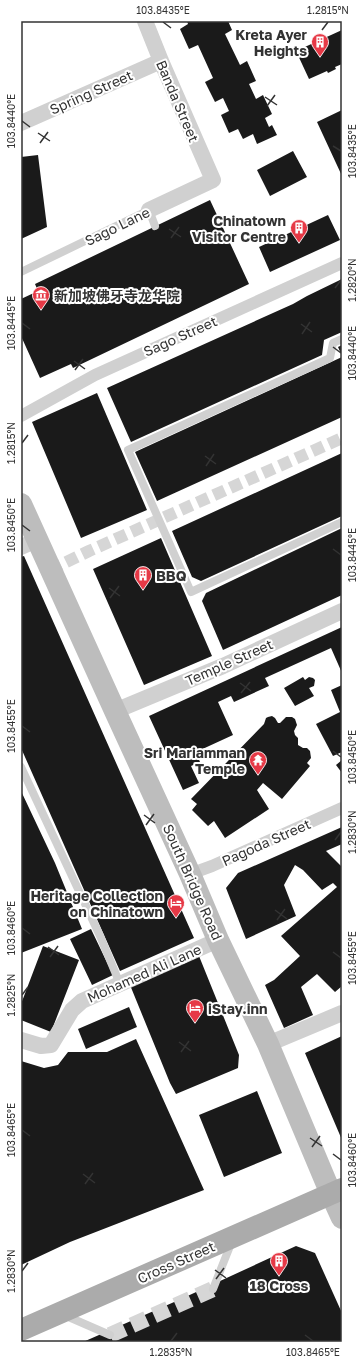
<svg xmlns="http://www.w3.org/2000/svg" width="363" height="1363" font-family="'Golos Text','Noto Sans SC',sans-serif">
<rect width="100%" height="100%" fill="#fff"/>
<path fill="#1a1a1a" d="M187,21H228L232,30L225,34L240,65L247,61L256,81L249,84L256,99L263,95L272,114L265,118L269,127L272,125L277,135L257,144L253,134L243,139L238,129L229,133L221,115L229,111L223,98L215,102L205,82L213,78L198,45L189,49L180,29L188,24Z
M342,30V64L335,67L336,69L328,73L327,71L309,79L296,51Z
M342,110V176L317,122Z
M293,151L307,177L270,196L257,170Z
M38,155L47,227L21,239V157Z
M210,200L249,284L73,368L71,364L40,378L21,336V299L38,291L35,284Z
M328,215L340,240L270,272L259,247Z
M342,279V332L324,340L322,355L131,442L107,388L293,304L307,296Z
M342,345V356L338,347Z
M342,357V417L157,501L135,452Z
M97,393L147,510L81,538L32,422Z
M342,453V516L201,581L192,577L172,531Z
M342,528V595L223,650L202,601L206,593Z
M161,538L212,656L144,685L93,569Z
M24,556L194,938L120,971L21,748V557Z
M342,627V673L331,648L265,678L269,686L234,702L231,696L218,702L233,735L196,752L200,762L191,766L199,783L183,790L149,716Z
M303,677L305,680L309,677L313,678L315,680L314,686L309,688L314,696L295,706L284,688Z
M342,685V752L333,756L316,724L340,712L331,690Z
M272,716L275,718L278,723H280L286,717H292L295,719L297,725L294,731L295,735L298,738V745L303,748H307L310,751L311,758L307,763L310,766L282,799L263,783L257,790L269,809L225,838L214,821L208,826L192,810L197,804L191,799L264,724L266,718L268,717Z
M342,760V773L336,765Z
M21,791L55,863L82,929L21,953Z
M342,827V844L326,851L342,867V986L335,992L317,974L301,987L313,1015L284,1028L265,985L274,980L300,956L281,936L337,887L333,883L322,890L303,870L295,865L284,885L296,916L246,939L226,888L238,873Z
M91,929L113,975L92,985L70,939Z
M43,946L79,960L51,1032L21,1020V1004Z
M199,956L239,1055L238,1068L176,1094L170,1083L130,985Z
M129,1007L137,1027L86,1049L78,1029Z
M342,1036V1140L305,1053Z
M136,1039L204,1190L70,1242L21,1265V1061L44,1068L58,1065L68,1052H107Z
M257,1091L282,1153L224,1177L199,1115Z
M296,1246L315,1253L342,1313V1342H83L181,1299Z"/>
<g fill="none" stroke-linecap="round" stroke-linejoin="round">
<path stroke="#d6d6d6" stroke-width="12" stroke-dasharray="12 6" stroke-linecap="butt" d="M50,570L89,551L342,438"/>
<path stroke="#d6d6d6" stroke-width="16" stroke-dasharray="16 8" stroke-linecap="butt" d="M110,1335L213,1289"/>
<path stroke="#d0d0d0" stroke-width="8" d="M21,272L149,210L155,226
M342,339L333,343L330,358L128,450L191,592L342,522
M21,767L100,936L120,984
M213,1289L232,1241
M64,1315L110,1335"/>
<path stroke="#d0d0d0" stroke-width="12" d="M21,416L95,375L342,263
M190,874L212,866L342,808"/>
<path stroke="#d0d0d0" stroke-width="16" d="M145,21L161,61L213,180L149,210
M21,123L161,61
M21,547L37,540
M115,711L223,666L342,611
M21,1040L41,1046L51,1045L72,1010L82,1001L218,940
M268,1044L342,1013"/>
<path stroke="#bdbdbd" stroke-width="22" d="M21,504L115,711L190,874L218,940L268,1044L331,1194L342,1218"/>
<path stroke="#ababab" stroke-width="22" d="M21,1330L342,1189"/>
</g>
<path fill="none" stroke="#333" stroke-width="1.5" d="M163,22L171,28M322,30L328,22M265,97L277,105M267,106L275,95M22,121L30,127M38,133L50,141M40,143L48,132M333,146L341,151M169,229L181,237M171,238L179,227M335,288L341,280M22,323L30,329M301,324L312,332M302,334L310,322M333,347L341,353M74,361L85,369M75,370L83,359M22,443L28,435M205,456L216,464M206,466L214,454M22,525L30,531M333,549L341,555M109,588L120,596M110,598L119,586M240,683L251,691M241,693L250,682M22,726L30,732M333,751L341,757M144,815L155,823M146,825L154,814M335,840L341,832M275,910L287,919M277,920L285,909M22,928L30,934M48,947L59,955M333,952L341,958M50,957L58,946M22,995L28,987M179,1042L191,1051M181,1052L189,1041M22,1130L30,1136M310,1138L322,1146M312,1147L320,1136M333,1154L341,1160M83,1174L95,1183M85,1184L93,1173M215,1270L226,1278M22,1271L28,1263M216,1279L224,1268M305,1335L313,1341M171,1341L177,1333"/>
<defs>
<g id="building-pin" transform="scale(0.9)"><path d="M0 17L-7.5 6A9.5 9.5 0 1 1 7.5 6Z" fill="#e63946" stroke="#fff"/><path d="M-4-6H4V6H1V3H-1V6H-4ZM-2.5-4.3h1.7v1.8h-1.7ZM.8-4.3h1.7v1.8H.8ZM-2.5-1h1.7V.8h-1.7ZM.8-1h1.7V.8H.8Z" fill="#fff"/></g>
<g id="museum-pin" transform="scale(0.9)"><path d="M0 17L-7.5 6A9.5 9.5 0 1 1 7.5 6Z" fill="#e63946" stroke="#fff"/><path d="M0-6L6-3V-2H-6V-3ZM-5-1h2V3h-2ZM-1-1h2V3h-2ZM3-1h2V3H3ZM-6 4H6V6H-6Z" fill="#fff"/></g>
<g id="temple-pin" transform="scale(0.9)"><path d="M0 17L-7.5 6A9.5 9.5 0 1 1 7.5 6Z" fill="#e63946" stroke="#fff"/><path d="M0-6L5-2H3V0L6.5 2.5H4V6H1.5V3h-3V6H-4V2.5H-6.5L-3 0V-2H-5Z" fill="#fff"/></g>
<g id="hotel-pin" transform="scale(0.9)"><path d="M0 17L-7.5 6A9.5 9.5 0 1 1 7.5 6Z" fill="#e63946" stroke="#fff"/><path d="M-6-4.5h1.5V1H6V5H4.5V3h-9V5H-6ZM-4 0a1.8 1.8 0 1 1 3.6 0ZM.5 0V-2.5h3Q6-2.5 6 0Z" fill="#fff"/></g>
</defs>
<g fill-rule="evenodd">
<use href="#building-pin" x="320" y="42"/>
<use href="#building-pin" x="299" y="228"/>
<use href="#museum-pin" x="41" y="295"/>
<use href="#building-pin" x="143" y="575"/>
<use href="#temple-pin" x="258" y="760"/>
<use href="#hotel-pin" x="176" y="903"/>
<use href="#hotel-pin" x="195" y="1008"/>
<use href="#building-pin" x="279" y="1261"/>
</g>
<g text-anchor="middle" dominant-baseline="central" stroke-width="4" stroke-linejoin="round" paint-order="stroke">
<g font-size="14" font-weight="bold" fill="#333" stroke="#fff" text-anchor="end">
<text x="307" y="34">Kreta Ayer<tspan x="307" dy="16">Heights</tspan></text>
<text x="286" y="220">Chinatown<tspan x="286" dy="16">Visitor Centre</tspan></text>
<text x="54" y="295" text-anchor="start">新加坡佛牙寺龙华院</text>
<text x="156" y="575" text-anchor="start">BBQ</text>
<text x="245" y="752">Sri Mariamman<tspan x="245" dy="16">Temple</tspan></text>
<text x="163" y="895">Heritage Collection<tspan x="163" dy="16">on Chinatown</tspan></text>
<text x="208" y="1008" text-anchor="start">iStay.inn</text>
<text x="279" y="1285" text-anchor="middle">18 Cross</text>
</g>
<g font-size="14" fill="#333" stroke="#fff">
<text transform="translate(91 92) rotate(-24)">Spring Street</text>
<text transform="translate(178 101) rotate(67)">Banda Street</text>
<text transform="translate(117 226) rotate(-26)">Sago Lane</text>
<text transform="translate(180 336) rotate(-24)">Sago Street</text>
<text transform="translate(229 662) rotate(-24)">Temple Street</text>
<text transform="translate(266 842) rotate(-24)">Pagoda Street</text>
<text transform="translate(193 882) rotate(66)">South Bridge Road</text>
<text transform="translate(144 973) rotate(-24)">Mohamed Ali Lane</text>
<text transform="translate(176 1262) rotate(-24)">Cross Street</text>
</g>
</g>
<rect width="363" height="1363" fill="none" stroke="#ffffff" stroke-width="44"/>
<rect x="22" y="22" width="319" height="1319" fill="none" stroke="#333" stroke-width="1.5"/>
<g font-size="10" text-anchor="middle" fill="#333">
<text x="163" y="14">103.8435°E</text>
<text x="328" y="14">1.2815°N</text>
<text transform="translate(11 121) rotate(-90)" y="4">103.8440°E</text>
<text transform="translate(352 151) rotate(-90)" y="4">103.8435°E</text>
<text transform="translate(352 280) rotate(-90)" y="4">1.2820°N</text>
<text transform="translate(11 323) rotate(-90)" y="4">103.8445°E</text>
<text transform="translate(352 353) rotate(-90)" y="4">103.8440°E</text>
<text transform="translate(11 443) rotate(-90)" y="4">1.2815°N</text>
<text transform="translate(11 525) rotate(-90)" y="4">103.8450°E</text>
<text transform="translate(352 555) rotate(-90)" y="4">103.8445°E</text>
<text transform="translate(11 726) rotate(-90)" y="4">103.8455°E</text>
<text transform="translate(352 757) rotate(-90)" y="4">103.8450°E</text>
<text transform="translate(352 832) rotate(-90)" y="4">1.2830°N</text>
<text transform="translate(11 928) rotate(-90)" y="4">103.8460°E</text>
<text transform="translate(352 958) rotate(-90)" y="4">103.8455°E</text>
<text transform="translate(11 995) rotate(-90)" y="4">1.2825°N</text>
<text transform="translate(11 1130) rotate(-90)" y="4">103.8465°E</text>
<text transform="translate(352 1160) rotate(-90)" y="4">103.8460°E</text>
<text transform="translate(11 1271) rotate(-90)" y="4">1.2830°N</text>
<text x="171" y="1356">1.2835°N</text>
<text x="313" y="1356">103.8465°E</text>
</g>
</svg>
